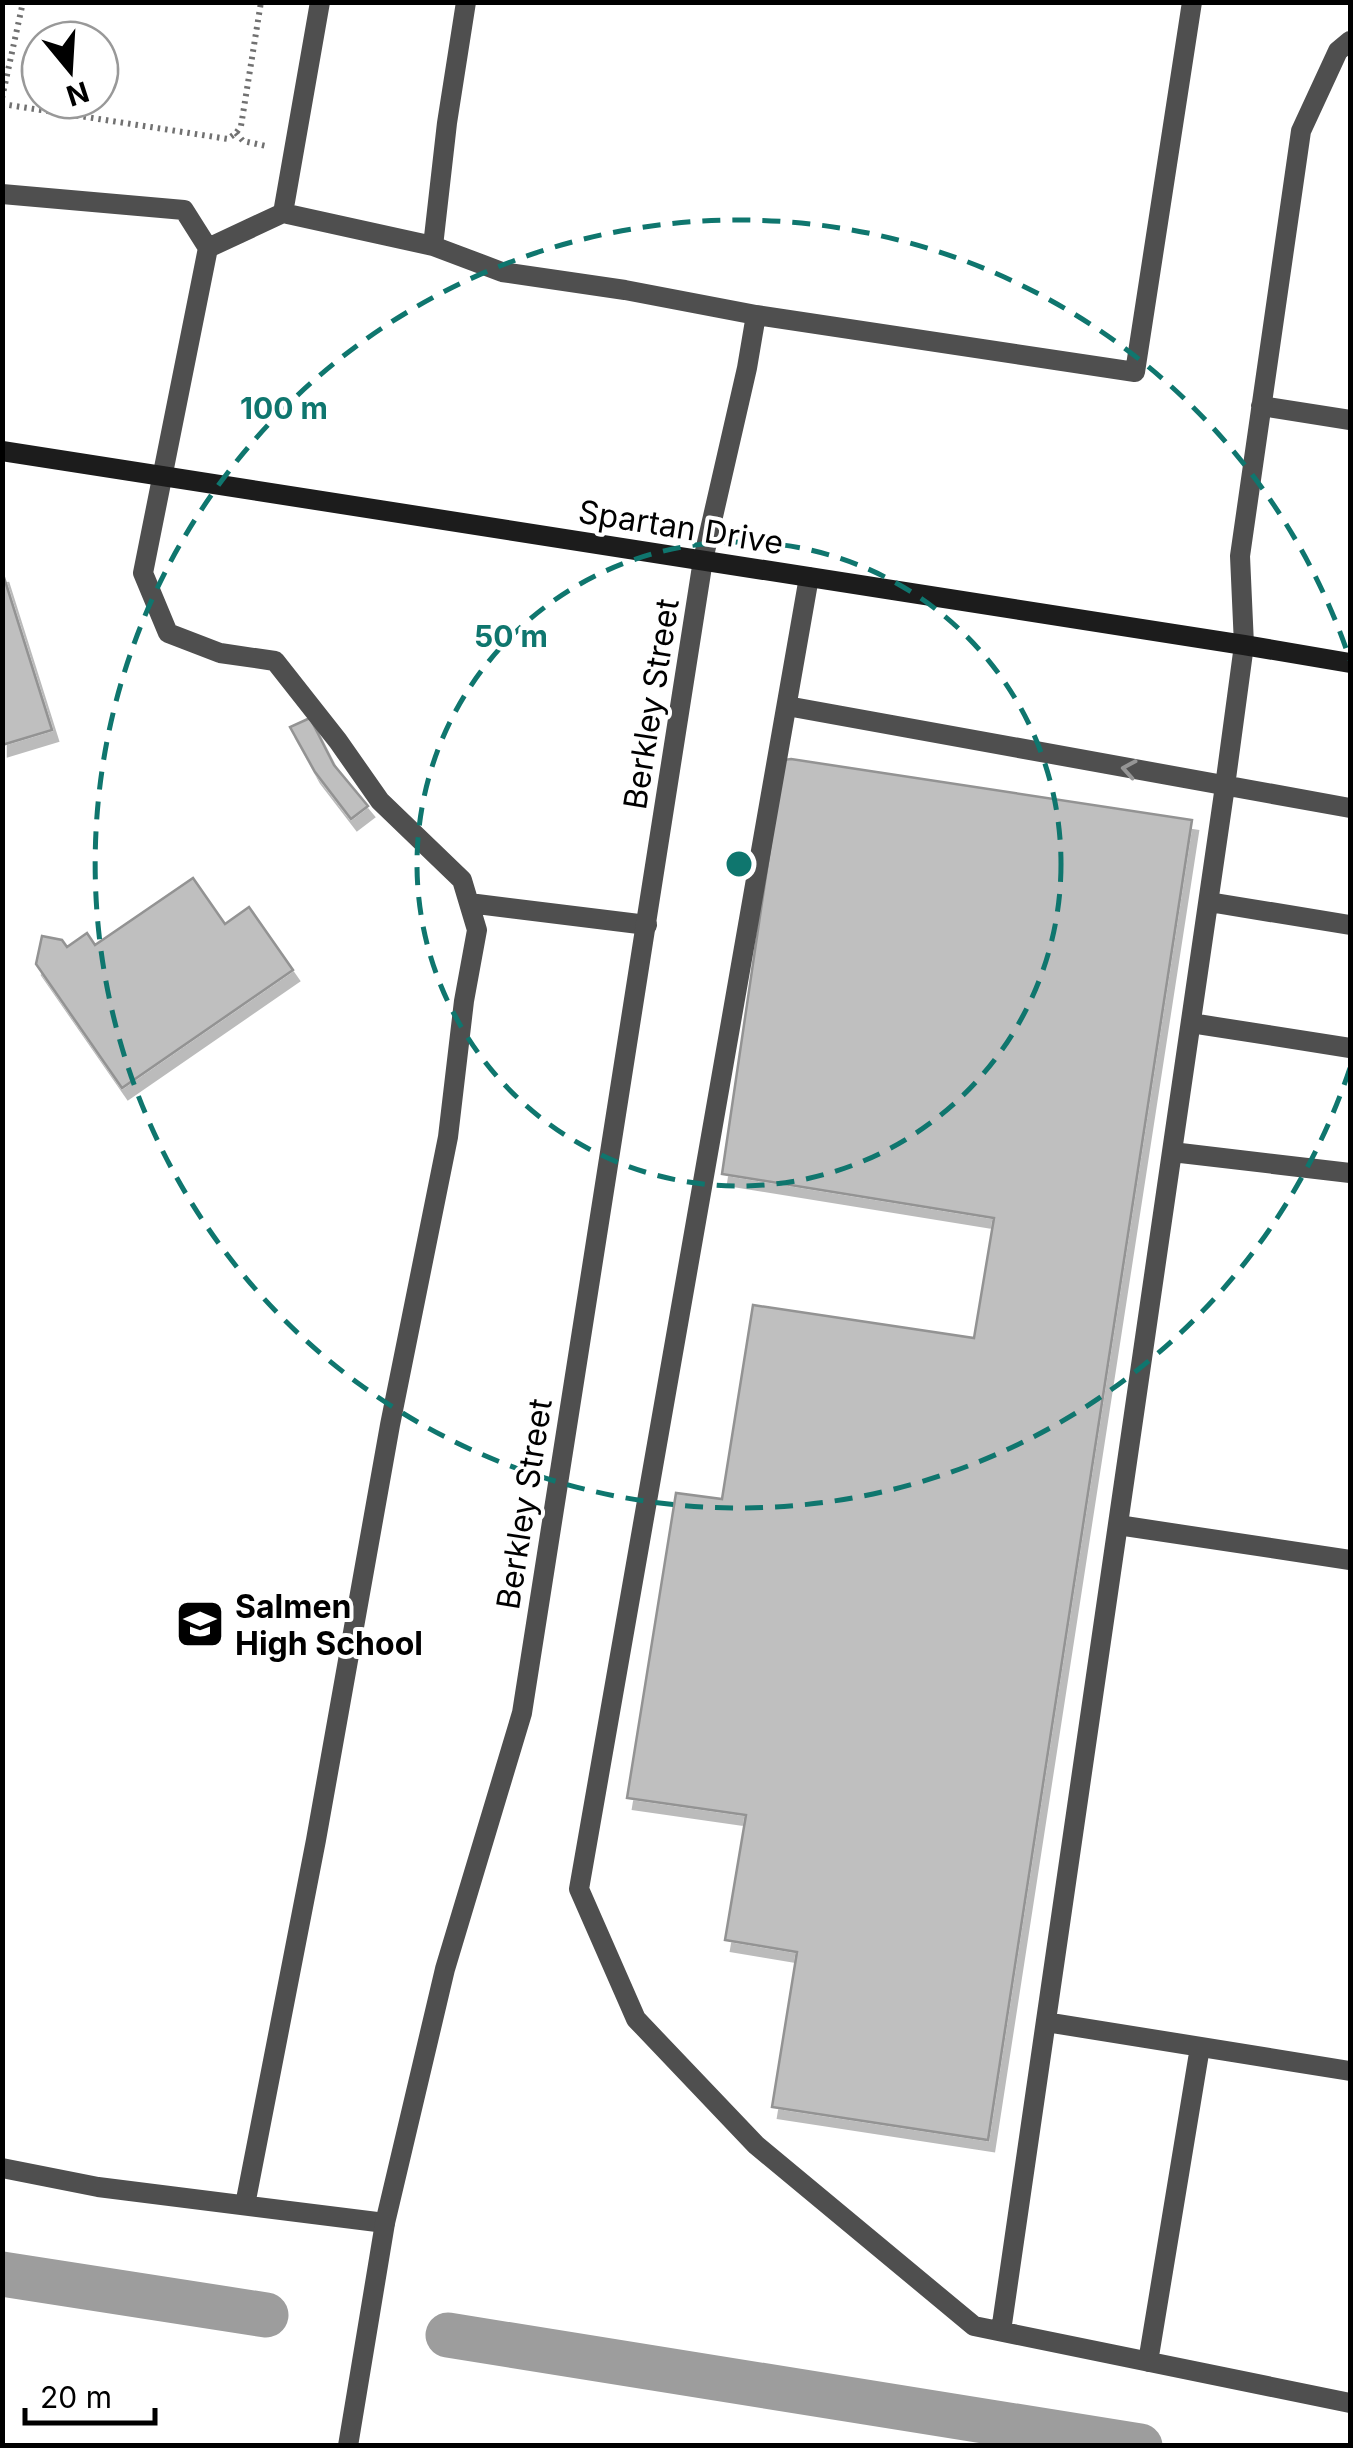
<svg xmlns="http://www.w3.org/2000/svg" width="1353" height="2448" font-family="Inter,sans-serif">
<defs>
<filter id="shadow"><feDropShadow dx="6" dy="11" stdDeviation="0" flood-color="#0004"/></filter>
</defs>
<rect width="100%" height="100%" fill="#fff"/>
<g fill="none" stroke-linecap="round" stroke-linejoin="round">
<path stroke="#9d9d9d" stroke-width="45" d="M2,2274L266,2315
M448,2335L1140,2446"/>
</g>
<path fill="#bfbfbf" stroke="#939393" stroke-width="2.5" filter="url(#shadow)" d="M2,571L52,730L2,745Z
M310,718L334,765L368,806L351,819L315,772L290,727Z
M791,759L1192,820L988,2140L772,2107L797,1952L725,1940L746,1815L627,1798L676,1493L722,1499L753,1305L974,1338L994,1218L722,1174L783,760Z
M193,878L225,924L249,907L293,970L122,1088L36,964L42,936L62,940L67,947L87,933L95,945Z"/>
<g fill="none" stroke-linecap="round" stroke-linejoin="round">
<path stroke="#717171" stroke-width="6" stroke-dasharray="2.5 5" stroke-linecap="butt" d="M2,98L23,2
M2,104L228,139L236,133L241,126L261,2
M236,133L243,141L266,146"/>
<path stroke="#4f4f4f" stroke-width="20" d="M466,2L447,123L433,246L502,272L625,290L756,315L1135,372L1192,2
M2,194L184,210L208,248L143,573L168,633L220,653L275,661L338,741L380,801L462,880L477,930L464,1001L448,1137L390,1425L316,1840L245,2205
M283,213L433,246
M208,248L283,213L320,2
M1261,406L1350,420
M703,560L747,368L756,315
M809,577L579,1889L636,2019L756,2145L974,2326L1350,2403
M787,706L1350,808
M1209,902L1350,925
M469,903L647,925
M1191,1023L1350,1048
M1172,1152L1350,1173
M1118,1525L1350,1560
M1046,2022L1350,2071
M2,2168L98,2187L385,2223
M1001,2331L1225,786L1244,645L1240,556L1301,131L1338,51L1350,41
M1148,2362L1200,2047"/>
<path stroke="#4f4f4f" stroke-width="20" d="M348,2446L385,2223L445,1969L522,1713L703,560"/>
<path stroke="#1c1c1c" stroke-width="20" d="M2,451L1244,645L1350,663"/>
</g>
<defs><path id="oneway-chevron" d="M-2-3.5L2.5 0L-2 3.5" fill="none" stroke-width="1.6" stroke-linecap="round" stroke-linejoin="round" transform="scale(2.5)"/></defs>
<use stroke="#959595" href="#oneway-chevron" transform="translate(1129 769) rotate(-170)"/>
<g fill="none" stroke="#0f766e" stroke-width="5" stroke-dasharray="18 12">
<circle cx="739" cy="864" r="322"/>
<path d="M1350 1068A644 644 0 1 1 1350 660"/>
</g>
<defs>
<g id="school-square" transform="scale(2.5)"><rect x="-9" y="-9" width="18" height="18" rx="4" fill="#000" stroke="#fff"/><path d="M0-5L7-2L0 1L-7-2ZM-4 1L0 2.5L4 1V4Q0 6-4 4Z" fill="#fff"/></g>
</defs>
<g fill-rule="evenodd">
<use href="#school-square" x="200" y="1624"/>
</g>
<g text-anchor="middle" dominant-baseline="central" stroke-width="8" stroke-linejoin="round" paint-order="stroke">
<g font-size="32" fill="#000" stroke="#fff">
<text transform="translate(681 527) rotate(9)">Spartan Drive</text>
<text transform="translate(651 704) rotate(-81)">Berkley Street</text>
<text transform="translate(524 1504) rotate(-81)">Berkley Street</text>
</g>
<g font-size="32" font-weight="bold" fill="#000" stroke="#fff" text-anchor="start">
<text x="235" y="1606">Salmen<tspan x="235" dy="37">High School</tspan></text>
</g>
</g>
<circle cx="739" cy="864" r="15" fill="#0f766e" stroke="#fff" stroke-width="5"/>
<g font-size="30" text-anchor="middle" font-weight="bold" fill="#0f766e" stroke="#fff" stroke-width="8" stroke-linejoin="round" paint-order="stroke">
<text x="284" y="419">100 m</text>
<text x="511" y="647">50 m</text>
</g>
<rect width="1353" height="2448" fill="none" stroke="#000000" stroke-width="10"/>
<g transform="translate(70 70) rotate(162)"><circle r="48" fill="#ffffff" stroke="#999999" stroke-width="2.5"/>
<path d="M0-8L18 38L0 25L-18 38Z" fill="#000000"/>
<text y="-15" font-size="28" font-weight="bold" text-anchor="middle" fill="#000000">N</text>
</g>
<path d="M25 2408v15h130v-15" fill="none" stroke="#000000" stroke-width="5"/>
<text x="40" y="2408" font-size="30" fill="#000000" stroke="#ffffff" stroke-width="8" paint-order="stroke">20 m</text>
</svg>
